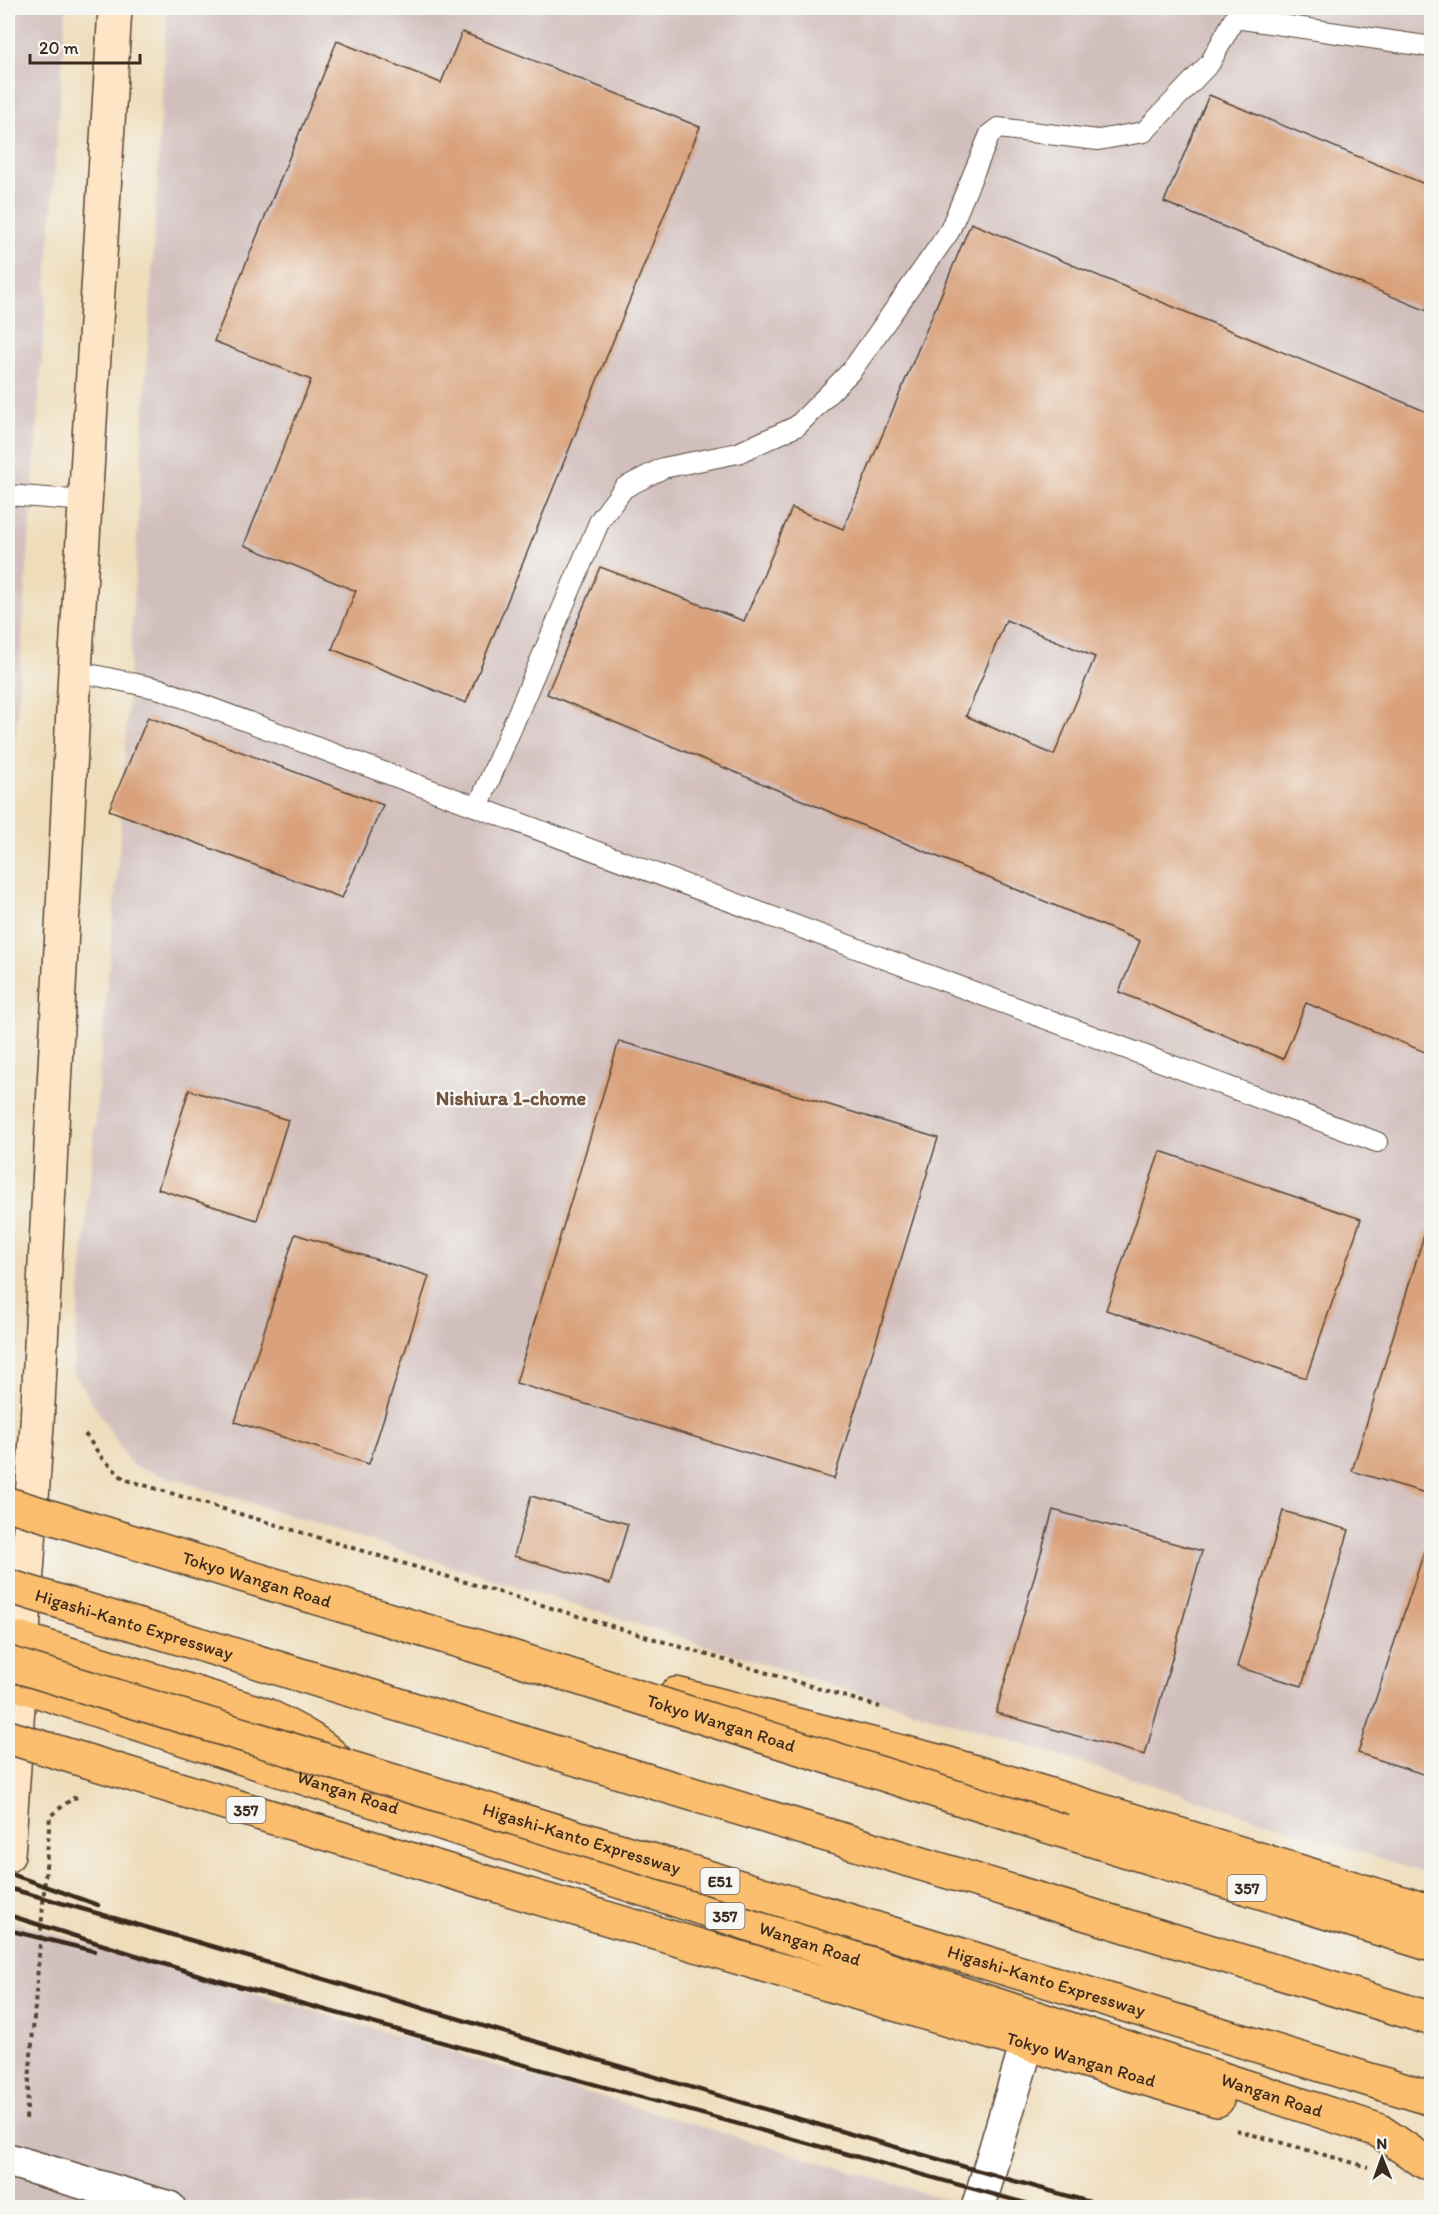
<svg xmlns="http://www.w3.org/2000/svg" width="1439" height="2215" font-family="Itim,sans-serif">
<rect width="100%" height="100%" fill="#f6f6f2"/>
<filter id="ink" filterUnits="userSpaceOnUse"><feTurbulence type="fractalNoise" baseFrequency=".0167" numOctaves="2"/><feDisplacementMap in="SourceGraphic" scale="12" xChannelSelector="R" yChannelSelector="G"/><feConvolveMatrix kernelMatrix="1 2 1 2 8 2 1 2 1" color-interpolation-filters="sRGB"/></filter>
<filter id="wash" filterUnits="userSpaceOnUse"><feTurbulence type="fractalNoise" baseFrequency=".008" numOctaves="4" result="noise"/><feDisplacementMap in="SourceGraphic" scale="24" xChannelSelector="R" yChannelSelector="G"/><feGaussianBlur stdDeviation="1.35" result="paint"/><feColorMatrix in="noise" values="0 0 0 0 0 0 0 0 0 0 0 0 0 0 0 0 0 1.4 0 .05"/><feComposite in="paint" operator="in"/></filter>
<g filter="url(#wash)">
<rect width="100%" height="100%" fill="#efddba"/>
<path fill="#d1bfbd" d="M8,8H66L8,845Z
M167,8H1431V1875L1203,1801L132,1466L73,1371L120,840Z
M8,1920L971,2207H8Z"/>
<g id="blocks">
<path fill="#d9a27c" fill-rule="evenodd" d="M462,32L700,127L466,703L332,649L356,591L244,545L311,380L214,341L337,41L441,83Z
M1209,95L1432,187V313L1164,202Z
M971,223L1432,414V1055L1306,1003L1283,1059L1119,992L1140,941L547,694L600,567L744,621L792,508L843,529ZM1006,620L1095,657L1054,755L966,716Z
M148,717L383,805L342,898L109,810Z
M619,1041L938,1138L834,1479L516,1383Z
M189,1090L288,1120L257,1220L158,1189Z
M1160,1151L1361,1219L1306,1378L1106,1310Z
M1425,1232L1432,1234V1495L1352,1471Z
M295,1234L429,1276L369,1464L235,1422Z
M531,1496L628,1524L610,1584L514,1556Z
M1053,1510L1202,1551L1145,1755L996,1713Z
M1283,1511L1349,1530L1302,1686L1237,1667Z
M1432,1528V1777L1358,1753Z"/>
</g>
</g>
<g filter="url(#ink)">
<use href="#blocks" fill-opacity="0" stroke="#564535" stroke-width="1.5"/>
<g fill="none" stroke-linecap="round" stroke-linejoin="round">
<g stroke="#564535" stroke-width="22">
<path id="lane" d="M1235,18L1432,47
M8,495L86,501
M75,671L160,689L1377,1142
M478,807L600,520L624,488L663,468L738,453L797,426L852,370L949,232L990,134L998,128L1098,140L1144,132L1210,63L1240,8"/>
</g>
<g stroke="#564535" stroke-width="36">
<path id="street" d="M8,2160L169,2208
M978,2208L1027,2044"/>
</g>
<g stroke="#564535" stroke-width="36">
<path id="secondary" d="M8,1855L37,1424L75,671L115,8"/>
</g>
<g stroke="#564535" stroke-width="36">
<g id="highway">
<path d="M21,1639L266,1715C293,1729 324,1742 343,1768"/>
<path id="s1" d="M8,1681L1378,2130L1425,2162"/>
<path d="M676,1694L949,1764L1432,1912"/>
<path d="M1063,1831L1432,1945"/>
<path id="s2" d="M485,1882L1217,2100"/>
</g>
</g>
<path stroke="#564535" stroke-width="4" stroke-dasharray="4.5 4.5" stroke-linecap="butt" d="M85,1434L102,1458L124,1479L880,1707
M26,2119L50,1816L73,1798L80,1797
M1236,2130L1368,2167"/>
<use href="#lane" stroke="#fff" stroke-width="20"/>
<use href="#street" stroke="#fff" stroke-width="33"/>
<use href="#secondary" stroke="#fde5c5" stroke-width="33"/>
<use href="#highway" stroke="#fabe6e" stroke-width="33"/>
<path stroke="#3b2a1e" stroke-width="4.5" d="M8,1873L98,1905
M8,1888C376,1991 741,2106 1111,2208
M8,1915L202,1976L1043,2208
M8,1930L94,1951"/>
<g stroke="#564535" stroke-width="36" stroke-linecap="butt">
<g id="highway-bridge">
<path id="s3" d="M8,1504L515,1658L1063,1831"/>
<path id="s4" d="M8,1586L1432,2019"/>
<path id="s5" d="M8,1663L1432,2099"/>
<path d="M8,1737L485,1882"/>
</g>
</g>
<use href="#highway-bridge" stroke="#fabe6e" stroke-width="33"/>
</g>
</g>
<g text-anchor="middle" dominant-baseline="central" stroke-width="5" stroke-linejoin="round" paint-order="stroke">
<g fill="#f6f6f2" stroke="#73675e" stroke-width="1.5">
<rect x="226.5" y="1797" width="39" height="26" rx="4.5"/>
<rect x="700.5" y="1868" width="39" height="26" rx="4.5"/>
<rect x="1227.5" y="1875" width="39" height="26" rx="4.5"/>
<rect x="705.5" y="1903" width="39" height="26" rx="4.5"/>
</g>
<g font-size="16" font-weight="bold" fill="#3b2a1e">
<text x="246" y="1810">357</text>
<text x="720" y="1881">E51</text>
<text x="1247" y="1888">357</text>
<text x="725" y="1916">357</text>
</g>
<g font-size="18" fill="#3b2a1e" stroke="#f6f6f2">
<text stroke="none"><textPath href="#s3" startOffset="260">Tokyo Wangan Road</textPath></text>
<text stroke="none"><textPath href="#s4" startOffset="132">Higashi-Kanto Expressway</textPath></text>
<text stroke="none"><textPath href="#s3" startOffset="746">Tokyo Wangan Road</textPath></text>
<text stroke="none"><textPath href="#s1" startOffset="358">Wangan Road</textPath></text>
<text stroke="none"><textPath href="#s5" startOffset="600">Higashi-Kanto Expressway</textPath></text>
<text stroke="none"><textPath href="#s1" startOffset="844">Wangan Road</textPath></text>
<text stroke="none"><textPath href="#s5" startOffset="1086">Higashi-Kanto Expressway</textPath></text>
<text stroke="none"><textPath href="#s2" startOffset="622">Tokyo Wangan Road</textPath></text>
<text stroke="none"><textPath href="#s1" startOffset="1330">Wangan Road</textPath></text>
</g>
<g font-size="20" font-weight="bold" fill="#72543f" stroke="#f6f6f2">
<text x="511" y="1098">Nishiura 1-chome</text>
</g>
</g>
<rect width="1439" height="2215" fill="none" stroke="#f6f6f2" stroke-width="30"/>
<g transform="translate(1382 2158) rotate(359)" stroke="#f6f6f2" stroke-width="4.5" paint-order="stroke">
<path d="M0-4.5L10 22L0 15L-10 22Z" fill="#3b2a1e"/>
<text y="-9" font-size="16" font-weight="bold" text-anchor="middle" fill="#3b2a1e">N</text>
</g>
<path d="M30 54v9h110v-9" fill="none" stroke="#3b2a1e" stroke-width="3"/>
<text x="39" y="54" font-size="18" fill="#3b2a1e" stroke="#f6f6f2" stroke-width="4.5" paint-order="stroke">20 m</text>
</svg>
